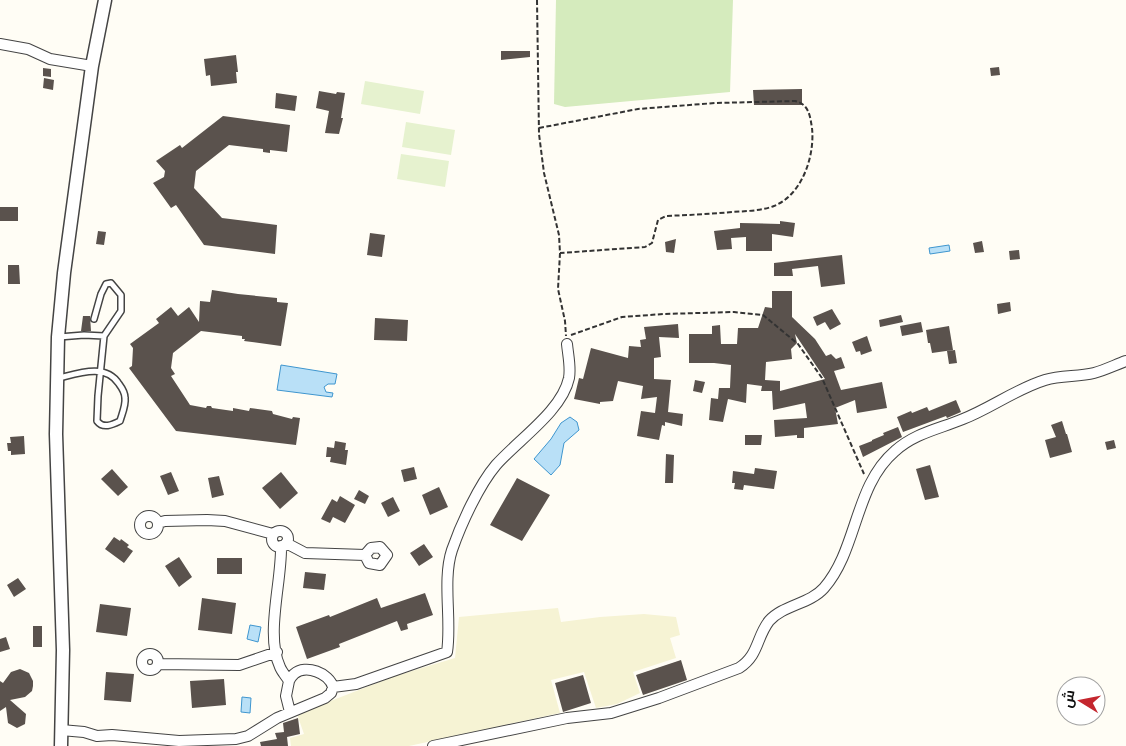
<svg xmlns="http://www.w3.org/2000/svg" width="1126" height="746" font-family="Literata,Cairo,serif">
<rect width="100%" height="100%" fill="#fffdf5"/>
<path fill="#f6f3d4" d="M558,608L561,622L600,617L644,614L676,617L680,635L670,638L676,658L633,672L640,693L617,704L596,708L584,672L551,680L560,713L409,746H291L290,738L304,734L297,714L395,676L455,658L459,617Z"/>
<path fill="#d5ebbd" d="M556,0H733L730,92L565,107L554,104Z"/>
<path fill="#e6f2cf" d="M365,81L424,91L420,114L361,104Z
M406,122L455,130L451,155L402,147Z
M401,154L449,161L445,187L397,179Z"/>
<path fill="#b9e0f7" stroke="#3f96cf" d="M949,245L950,251L930,254L929,248Z
M281,365L337,374L335,384H328L324,387L326,392L333,393L332,397L277,390Z
M570,417L577,422L579,430L564,443L560,465L551,475L534,459L551,439L561,423Z
M250,625L261,627L258,642L247,639Z
M242,697L251,698L250,713L241,712Z"/>
<path fill="#5a524d" fill-rule="evenodd" d="M501,51H530V57L501,60Z
M236,55L238,72H236L237,83L211,86L210,75L206,76L204,59Z
M999,67L1000,75L991,76L990,68Z
M43,68L51,69V77L43,76Z
M44,78L54,80L53,90L43,88Z
M802,89V105H754L753,90Z
M319,91L336,94L337,92L345,93L341,118H343L339,134L325,133L329,111L316,108Z
M276,93L297,96L295,111L275,108Z
M223,116L290,125L287,152L270,150V153L263,152V149L229,145L196,171L194,188L222,218L277,225L275,254L204,245L176,205L171,208L153,183L164,177L165,171L156,161L180,145L182,148Z
M0,207H18V221H0Z
M780,221L795,223L793,237L772,234V251H746V237L731,238L732,249L717,250L714,231L740,228V223L780,224Z
M98,231L106,232L104,245L96,244Z
M370,233L385,235L382,257L367,255Z
M676,239L674,253L666,252L665,242Z
M982,241L984,252L975,253L973,243Z
M1019,250L1020,259L1010,260L1009,251Z
M842,255L845,284L821,287L818,266L792,269L793,276H774V263Z
M8,265H19L20,284H8Z
M212,290L238,294L277,298V302L288,303L281,346L244,341L245,339H242V336L201,331L173,353L171,368L175,374L171,376L190,405L206,408L207,406H211L212,408L233,411V408L249,411L250,408L272,411L273,414L292,419L293,417L300,418L296,445L176,431L129,368L132,366L133,348L130,344L159,323L156,319L171,307L178,316L189,307L199,322L200,301L210,302Z
M772,291H792V317L815,339L826,356L831,354L836,359L841,357L845,368L834,371L841,390L882,382L887,408L857,413L855,400L835,408L838,424L804,428V438H797V435L775,437L774,420L807,418L805,403L773,410L772,391H761L762,386L747,384L746,403L728,399L723,422L709,420L711,398L718,399L719,388H730L731,365L714,363H689V334H712V326L720,325L721,344H737L738,328H758L765,307L772,308ZM795,334L825,379L780,391V381L765,380L766,362L792,359L791,349L797,343Z
M1010,302L1011,311L998,314L997,304Z
M832,309L841,324L830,330L825,322L817,326L813,317Z
M901,315L903,322L880,327L879,320Z
M83,316H90L91,331H81Z
M375,318L408,320L407,341L374,340Z
M921,322L923,332L902,336L900,326Z
M678,324L679,338L659,337L661,357L654,358V379L671,380L668,412L683,414L682,426L665,422V426L662,425L659,440L637,436L641,411L655,413L657,397L641,399L643,386L618,381L613,401L600,402V404L574,399L579,378L583,379L591,348L628,358L629,346L641,347L640,340L646,339L644,327Z
M949,326L953,350L932,353L930,343H928L926,330Z
M867,336L872,351L861,355L860,351L856,352L852,342Z
M955,350L957,363L949,364L947,351Z
M695,380L705,382L702,393L693,391Z
M956,400L961,412L947,418L946,416L903,432L897,417L911,411L912,413L927,407L929,411Z
M1062,421L1066,434H1067L1072,452L1050,458L1045,440L1056,437L1051,425Z
M898,427L902,437L863,457L859,446L872,441V440L884,435L883,433Z
M745,435H762L761,445H745Z
M24,436L25,454L11,455V451H8L7,443H11L10,437Z
M1114,440L1116,448L1107,450L1105,442Z
M335,441L346,443L345,450H348L346,465L330,462L331,457H326L327,447L334,448Z
M666,454L674,455L673,483H665Z
M930,465L939,497L925,500L916,469Z
M414,467L417,479L404,482L401,470Z
M755,468L777,471L774,489L744,485L743,490L734,489L735,483H732L733,471L754,474Z
M112,469L128,487L118,496L101,479Z
M171,472L179,491L168,495L160,476Z
M281,472L298,493L280,509L262,488Z
M219,476L224,495L212,498L208,478Z
M517,478L550,495L522,541L490,525Z
M439,487L448,507L430,515L422,495Z
M359,490L369,496L365,504L354,499Z
M340,496L355,505L345,523L333,517L330,523L321,519L332,499L337,502Z
M393,497L400,511L388,517L381,503Z
M114,537L120,541L121,539L129,545L127,547L133,551L124,563L105,549Z
M424,544L433,557L419,566L410,553Z
M179,557L192,577L179,587L165,566Z
M217,558H242V574H217Z
M305,572L326,574L324,590L303,588Z
M18,578L26,589L14,597L7,585Z
M425,593L433,615L407,624L408,629L401,631L397,621L339,644L340,647L307,659L296,627L329,615L330,617L377,598L381,608Z
M202,598L236,603L232,634L198,630Z
M100,604L131,608L127,636L96,632Z
M33,626H42V647H33Z
M6,637L10,649L0,652V639Z
M681,660L687,680L643,695L636,675Z
M20,669L29,673L33,681V686L32,691L25,697L10,700L26,714L25,724L17,728L8,723L6,707L0,711V681L3,683L11,672Z
M106,672L134,674L131,702L104,700Z
M583,675L591,703L563,712L555,683Z
M224,679L226,705L192,708L190,681Z
M298,718L300,734L287,737L288,746H261L260,742L277,739L275,733L284,732L283,723Z"/>
<g fill="none" stroke-linecap="round" stroke-linejoin="round">
<g stroke="#444" stroke-width="8">
<path id="service" d="M59,337L84,335L104,336
M59,378C79,373 106,363 119,384C122,388 125,393 125,398C126,405 122,414 120,421C112,425 103,429 97,421L98,396L104,336L121,311V295L111,283L106,284L101,294L94,319"/>
</g>
<g stroke="#444" stroke-width="12">
<path id="minor" d="M0,44L28,49L50,59L92,66
M140 525a9 9 0 1 1 18 0a9 9 0 1 1-18 0Z
M158,523L165,521L207,520L225,521L273,534
M272 539a8 8 0 1 1 16 0a8 8 0 1 1-16 0Z
M286,543L305,553L365,555L369,563L380,565L387,555L380,547L371,548L365,555
M281,546C282,581 265,635 280,667C282,672 286,676 289,681L286,696L290,712
M142 662a8 8 0 1 1 16 0a8 8 0 1 1-16 0Z
M158,664L239,665L277,652
M289,681C290,678 292,676 294,674C306,664 329,673 333,687
M61,730L84,732L97,736L112,735L179,741L236,739L248,736L277,718L325,698L331,693L333,687L356,684L447,652C452,621 442,580 452,550C461,524 479,485 496,465C518,440 562,411 569,378C571,367 568,355 567,344
M433,746L567,718L611,713L659,698L739,668C759,655 756,638 769,621C783,605 810,604 824,588C858,549 854,486 895,451C915,433 939,429 963,419C991,408 1016,389 1045,380C1061,375 1078,377 1094,373C1105,370 1115,365 1126,361"/>
</g>
<g stroke="#444" stroke-width="15">
<path id="tertiary" d="M61,746L63,650L56,434L58,337L64,273L92,66L105,0"/>
</g>
<path stroke="#333" stroke-width="2" stroke-dasharray="5 2.5" stroke-linecap="butt" d="M537,0L539,134L544,173L559,235L560,253L558,289L565,321L566,336
M539,128L638,109L715,103L795,101C809,104 810,116 812,128C815,156 802,195 774,206C761,211 746,211 732,212C710,214 688,215 666,216L658,220L652,243L645,247L560,253
M571,335L622,317L664,314L734,312L763,315L798,344L822,378L864,474"/>
<use href="#service" stroke="#fff" stroke-width="5"/>
<use href="#minor" stroke="#fff" stroke-width="10"/>
<use href="#tertiary" stroke="#fff" stroke-width="12"/>
</g>
<g transform="translate(1081 701) rotate(280)"><circle r="24" fill="#ffffff" stroke="#a0a0a0"/>
<path d="M0-4L9 19L0 12L-9 19Z" fill="#c4262e"/>
<text y="-8" font-size="14" font-weight="bold" text-anchor="middle" fill="#111111">ش</text>
</g>
</svg>
